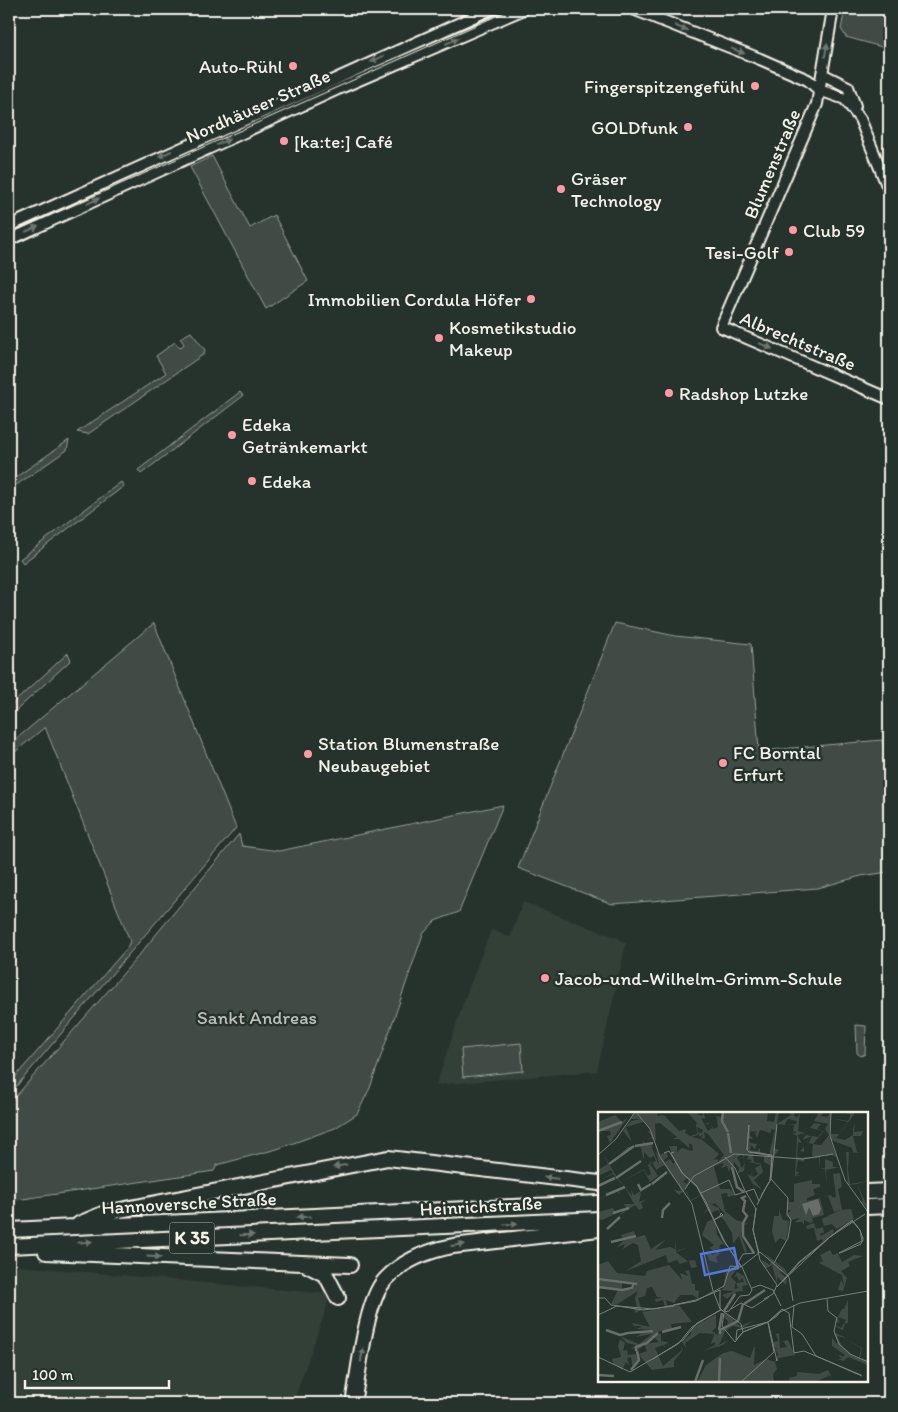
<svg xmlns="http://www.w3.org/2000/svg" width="898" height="1412" font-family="Itim,sans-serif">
<rect width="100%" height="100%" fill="#26332d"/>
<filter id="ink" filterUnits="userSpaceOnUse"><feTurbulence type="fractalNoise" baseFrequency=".02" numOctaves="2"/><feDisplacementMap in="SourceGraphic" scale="10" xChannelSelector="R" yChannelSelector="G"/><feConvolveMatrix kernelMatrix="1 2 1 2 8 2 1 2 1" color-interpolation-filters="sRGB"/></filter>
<g filter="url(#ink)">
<path fill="#333f39" d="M523,902L618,938L626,944L597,1071L436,1085L466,995L491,930L510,937Z
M9,1265L329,1294L327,1306L293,1403H9Z"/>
<path fill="#414b45" stroke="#9a9e96" d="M845,9H889V49L846,37L841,29Z
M212,156L250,228L274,215L308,281L266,309L190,167Z
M191,332L205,350L204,354L88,434L77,432L166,373L156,356L175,342L180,348L184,344L180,338Z
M240,392L243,396L141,474L138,470Z
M69,440L67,450L9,490V482Z
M121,482L124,486L23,563L20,559Z
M154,623L236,828L9,1095V1084L127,948L130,941L45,727L9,757V745Z
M615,623L675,636L751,644L759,751L882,740L889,768V872L861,876L818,888L612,904L518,868Z
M68,653L71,660L9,717V707Z
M503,805L459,912L435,921L423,934L370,1088L357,1114L335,1128L277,1149L217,1165L214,1171L9,1201V1104L135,960L239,834L242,846L279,851Z
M856,1025L866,1026L865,1054L861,1056L857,1053Z
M521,1043L523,1071L463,1077L461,1049Z"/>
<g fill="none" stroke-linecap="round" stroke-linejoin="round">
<g stroke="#f4f1e8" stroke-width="14">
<path id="secondary" d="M633,9L760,59L808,80L819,90L845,99L860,119L889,190
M833,9L817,104L721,327L889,399
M822,74L848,87L855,106
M9,226L491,9
M9,240L338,89L524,9"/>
</g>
<g stroke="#f4f1e8" stroke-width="18">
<path id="highway" d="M867,1192L889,1191
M867,1207L889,1206
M79,1224L105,1213L388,1158L599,1183
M9,1230L599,1203
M9,1246L599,1219
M46,1252L350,1265
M307,1265L326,1275L338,1298
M353,1403C359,1373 365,1302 385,1280C403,1260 427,1251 453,1246L599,1229"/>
</g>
<use href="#secondary" stroke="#26332d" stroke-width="10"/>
<use href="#highway" stroke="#26332d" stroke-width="14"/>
<path stroke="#f4f1e8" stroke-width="1" d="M9,234L512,9"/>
</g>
<defs><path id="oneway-solid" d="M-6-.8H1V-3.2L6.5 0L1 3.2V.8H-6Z" transform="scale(1.25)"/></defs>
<g fill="#6e766e">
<use href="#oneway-solid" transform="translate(681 28) rotate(22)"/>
<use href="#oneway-solid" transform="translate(452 41) rotate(-25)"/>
<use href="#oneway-solid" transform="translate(826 50) rotate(-81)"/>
<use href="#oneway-solid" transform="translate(738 51) rotate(21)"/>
<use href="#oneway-solid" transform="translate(377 59) rotate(156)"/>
<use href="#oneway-solid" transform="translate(223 142) rotate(-24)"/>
<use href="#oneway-solid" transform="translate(165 154) rotate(156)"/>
<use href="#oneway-solid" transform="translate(93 201) rotate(-25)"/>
<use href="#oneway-solid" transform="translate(32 229) rotate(-25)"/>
<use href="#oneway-solid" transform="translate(766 346) rotate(23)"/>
<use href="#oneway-solid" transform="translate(340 1166) rotate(169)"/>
<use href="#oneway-solid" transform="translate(551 1178) rotate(-173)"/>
<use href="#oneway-solid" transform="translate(304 1217) rotate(177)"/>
<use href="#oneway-solid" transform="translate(511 1224) rotate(-3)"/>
<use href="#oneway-solid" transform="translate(247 1235) rotate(-2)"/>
<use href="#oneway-solid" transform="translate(85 1242) rotate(-3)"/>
<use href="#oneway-solid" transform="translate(458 1245) rotate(-7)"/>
<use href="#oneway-solid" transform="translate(154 1257) rotate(3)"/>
<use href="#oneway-solid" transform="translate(362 1355) rotate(-80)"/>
</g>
</g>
<g fill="#ff9aa2" stroke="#26332d" stroke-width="2">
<circle cx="293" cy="66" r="5"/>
<circle cx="755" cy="86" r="5"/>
<circle cx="688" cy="127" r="5"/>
<circle cx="284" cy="141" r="5"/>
<circle cx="561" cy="189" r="5"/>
<circle cx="793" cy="230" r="5"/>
<circle cx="789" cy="252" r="5"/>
<circle cx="531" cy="299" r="5"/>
<circle cx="439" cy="338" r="5"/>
<circle cx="669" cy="393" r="5"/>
<circle cx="232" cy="435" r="5"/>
<circle cx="252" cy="481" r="5"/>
<circle cx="308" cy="754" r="5"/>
<circle cx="723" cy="763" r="5"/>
<circle cx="545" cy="978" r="5"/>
</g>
<g text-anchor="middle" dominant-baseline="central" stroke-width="5" stroke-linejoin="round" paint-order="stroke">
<rect fill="#26332d" stroke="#b6b8b0" stroke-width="1" x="169.5" y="1222.5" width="45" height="31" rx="4"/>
<g font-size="18" font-weight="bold" fill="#f4f1e8">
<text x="192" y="1238">K 35</text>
</g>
<g font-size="19" fill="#f4f1e8" stroke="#26332d" text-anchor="start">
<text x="283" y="66" text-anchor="end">Auto-Rühl</text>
<text x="745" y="86" text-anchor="end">Fingerspitzengefühl</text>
<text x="678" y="127" text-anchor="end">GOLDfunk</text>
<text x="294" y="141">[ka:te:] Café</text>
<text x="571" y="178">Gräser<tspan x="571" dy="22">Technology</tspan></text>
<text x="803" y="230">Club 59</text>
<text x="779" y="252" text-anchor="end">Tesi-Golf</text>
<text x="521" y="299" text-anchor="end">Immobilien Cordula Höfer</text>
<text x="449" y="327">Kosmetikstudio<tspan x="449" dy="22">Makeup</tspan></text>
<text x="679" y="393">Radshop Lutzke</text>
<text x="242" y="424">Edeka<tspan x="242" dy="22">Getränkemarkt</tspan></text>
<text x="262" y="481">Edeka</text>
<text x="318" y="743">Station Blumenstraße<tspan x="318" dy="22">Neubaugebiet</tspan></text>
<text x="733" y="752">FC Borntal<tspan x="733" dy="22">Erfurt</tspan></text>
<text x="555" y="978">Jacob-und-Wilhelm-Grimm-Schule</text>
</g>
<g font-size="19" fill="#f4f1e8" stroke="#26332d">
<text transform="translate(258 106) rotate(-24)">Nordhäuser Straße</text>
<text transform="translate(772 164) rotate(-67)">Blumenstraße</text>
<text transform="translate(798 341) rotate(23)">Albrechtstraße</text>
<text transform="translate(189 1203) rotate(-3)">Hannoversche Straße</text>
<text transform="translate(481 1206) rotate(-3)">Heinrichstraße</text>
</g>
<g font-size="19" fill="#bebfb7" stroke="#26332d">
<text x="257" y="1017">Sankt Andreas</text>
</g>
</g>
<g transform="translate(598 1112)">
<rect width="270" height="270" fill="#26332d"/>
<path d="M37,0L41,4L39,0H60L59,4L66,3L81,19L88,17L87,21L92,24L99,22L98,11L101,13L89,0H104L99,2L104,4L105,0H106L107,7L103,6L110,19L114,16L113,10L108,13L109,11L113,10L115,17L120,15L117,0L120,11L119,4L123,5L125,0H170L169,9L176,10L178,0H181L179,12L193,3L190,0H197L196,4L200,5L202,0L200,19L207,21L203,25L206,21L199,23L204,31L200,30L199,45L206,46V40L202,39L206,35V45H217L214,44L215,32L206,30L211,31L214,24L204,28L208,23L220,25L225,19L212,16L216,11L223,12L219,17L226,19L215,32L223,33L231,23L227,17L230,12L216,9L221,0L225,1L223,4L229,5L233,0L231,24L242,55L228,58L229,73L227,57H221V46L206,47V50L200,48L198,59L201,61L198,63H203L197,64L199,24L195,22L199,20L195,19L196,13H189L198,12L199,9L190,7L187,12L189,18L187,13L179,12L176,36L181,38L176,44L175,38L173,54L166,50V43L155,42L156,50L163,52L165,60L156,68L164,78L155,72L149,62L152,64L155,59L153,64L156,65L160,62L157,56L163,53L152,50L154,48L149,47L151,43L146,42V49L145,42L139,45L144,56L147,51L146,59L140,61L141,56L136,50L135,58L133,56L131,60L129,54L123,56L126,51L119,53L116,55L122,77H132L137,83L130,85L129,81L123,82L127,99L138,108L150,112L145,113L143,123L149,139L147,141L141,124L135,132L134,121L127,109L123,105L117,108L119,123L128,134L124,132L121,134L124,137L120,135L123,138L118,137L122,142L118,145L120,151L111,148L108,139L115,143L119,140L111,136L116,133L104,123L109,110L127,102L117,91L114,93L121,96L122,102L120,98L113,101L115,107L110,98L105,102L111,95L103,83L93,89L87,78L81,83L76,78L83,79L81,73L70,59L44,78L41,90L49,87L43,91L45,96L41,98L37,93L21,104L26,98L4,108L0,107V100L15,96L17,100L29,97L26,92H36L27,75L20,77L22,83L18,78L0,88L14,79L26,74L18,66L0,76L18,65L15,62L0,69L15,61L13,58L2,63L0,58L10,52L5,41L11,52L30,35L46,32L44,28L48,32L55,31L54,26L49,27L54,25L49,18L54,21L44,6L45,10L28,15L34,30L25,19L27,16L33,9L43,7H33L28,14ZM62,11L79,25L75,27H81L91,36V31L94,33L95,37L94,39L84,36L79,40V34H71L77,50L75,52L72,47L67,50L66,48L70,45L69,40L61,43L58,39L61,53L54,36L55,26L58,29L57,12ZM99,15L105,18L104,21L100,20L102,25L105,22L103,27L107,26L106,20L110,22L126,43L120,50V47L116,48L121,42L103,27L94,25L100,23ZM173,17L177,18L171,43L162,40V36L159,39L152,38L153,33L157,37L159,32L152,31L151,27H155L152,23L153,19L160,20L153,22L157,21L159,26L162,18L173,21ZM42,33L46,48V40L52,46L56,44L58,49L54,51L52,48L53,51L46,55L50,53L53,62L50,64L46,57L23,70L19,66L43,49L19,65L11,52L28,38ZM228,42V45L231,42L238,45L242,55H235V50L227,47V56L221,57L222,45ZM55,51L58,58L66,53L70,58L44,78L40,72L44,79L41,84L43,79L36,83L33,77L34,84L23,70L46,58L52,70L60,64L52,52ZM89,66L98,73L105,85L102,83L93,88L87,77L93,69L90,68L89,72L85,70ZM243,0H256V3L238,26L247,28L255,23V17L257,10L256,20L265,19L263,24H255L259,40L263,41L251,40L250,57L252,72L270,69L259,72L270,96L262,90L265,89L259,72L250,73L248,40H255L254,36L233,28L232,22H241L250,10L233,6L250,9L252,5V2ZM17,3L24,10L30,5L12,31L9,24L13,23L12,19H0V10ZM242,61L244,75L240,77L244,98L253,97L256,107L239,117L234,112L226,114L224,107L242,98L236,100L230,84L226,85L232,83L236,86L238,84L235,62ZM214,68V72H222V75L215,77L217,83L209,86V89L222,86L226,103L214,106L215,110L212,111L206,108V113L204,110H197L202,106L193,108L188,103L193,98H190L189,85L191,90H196V72ZM181,98L185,108L191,109L190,118L188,129L182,126L177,131L174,119L176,104H181ZM216,111L218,117L225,115L226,121H222L223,124L235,117L236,122L225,130L224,127L219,129L216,116L209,117L208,114ZM36,119L37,123L26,128L47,123L53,137L68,127L57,138L72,135L77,137V127L78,139L91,135L78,140L85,146L90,144L86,146L89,149L97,148L99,155L93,156L91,149L82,152L79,148L70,151L68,143L28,159L43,149L40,133L35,131L25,137L27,132L19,135L26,128L23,123ZM232,138L235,143L240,141L244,150L256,143L265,144L250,150L252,154L243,159L249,166L245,179L240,178L243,168L246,174L244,163L221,151L225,149L222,143ZM166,141L187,157L190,163L184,159L182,160L189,167L188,173L179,165V171L174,153L169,156L165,154L164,148L172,153L173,150ZM10,149L19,161L47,164L49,159L71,153L84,168L82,161L90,164L87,159L91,158L94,172H97V178L101,179L100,187L95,183H82L76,191L79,192L68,188L69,193H73L67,195L65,188L58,190L57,187L65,185H59L54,175L49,176L47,184L40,186L44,200L81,193L94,210L73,212L74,217L62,219L49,230L40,234H45L40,238L41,242L49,239L46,232L61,230L56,225L63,221V229L69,230L73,235L69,231L66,233L68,237L65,233L57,236L65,254L84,238L83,234L85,238L76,249V255L54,258L41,243L42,249L35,257L33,245L29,246L31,253L28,250L24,258L15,251L14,247L23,245L20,234L22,227L27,231L25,239L29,238L30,243L39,242L37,236L32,237L38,233L29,231L22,224L41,232L54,222L38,225L43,222L37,221L56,218L39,217L44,214H36L34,211L52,215L43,198L38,201L35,196H39L37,186L40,179L18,193L13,192L20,178H34L39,171L0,166V153ZM138,158L133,165L138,170L136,177L140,176L138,171L146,170L144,166L141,169L139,164L136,166L139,160L146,164L150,173L144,174L145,179L137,180L138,181L136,185L133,187L135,181L129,187L124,183L136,179L121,178L125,177L128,160ZM0,168L24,171V177L0,175ZM250,188V211H247L245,218L250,221L237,214V221L249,226L239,224L244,234L256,244L261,246L263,236L249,228L270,239L264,236L262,246L270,248V253L250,245L245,249L240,247H244L241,244L239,246L242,243L245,245L247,243L234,234V226L239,232L240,230L236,222L238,205L234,202L240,206L241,210H243L240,211L238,209L237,213L243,216L248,208L240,205L244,197H239H246ZM118,202V216L114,219L120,223L121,218L129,215L130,209L124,203L129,202L142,214L157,208L144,216L135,214L127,219L121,233L130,228L125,233L117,236L122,230L117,235L106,239L117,233V230L113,232L116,222L102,221L87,231L88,236L84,230L93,222L94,216ZM181,221L182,236L189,235L185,229L190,228L197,243L181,246L177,250L179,257L175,262L176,270H99L108,253L125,241L134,239L152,246L156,235H157L156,253L168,247L177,250L180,242L177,237H181L177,236L175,230L180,229L178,222ZM230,258L233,264L229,263L231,264L217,270H192L191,266L199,264V260L221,262Z" fill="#414b45" fill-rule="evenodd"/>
<path d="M220,87L223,97L221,102L215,104L211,95L208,103L204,92Z" fill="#676f68"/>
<path fill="none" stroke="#676f68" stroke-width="2.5" d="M125,0L124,9L130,20M0,19L24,10M130,21L133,41M37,34L55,31M11,52L36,34M134,55L139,75L146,80M18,66L43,49M40,72L43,78L53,72M54,72L69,60M0,74L17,66M8,83L27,75M148,84L144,86L147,89L145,99L149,104L145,111V124L156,141M15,101L31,96M64,106L65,98L72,91M9,117L22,105M13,130L38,124M0,167L39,172M0,175L24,178L34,176L36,171M146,192L167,178M126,199L137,182M8,218L22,223L30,221M121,218L124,201M64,220L83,215M30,221L55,219M122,222V218L140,209L145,192M38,239V235L49,231L60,221M33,258L41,248L39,239M0,263L16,264M97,270L105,248M121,270L122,246"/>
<path fill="none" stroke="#787f78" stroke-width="1" d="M38,0L52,17L62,45L94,92L115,179M233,0L232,24L247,68L270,100M76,40L73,41L84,61L98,73L108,90L125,128L144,155L154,178L151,183L142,184L131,199L126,200L122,196V178M66,41L71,39L85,62L99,75L127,130L143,155M0,43L18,27L37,0M127,45L137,56L147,79M87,77L96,64L136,42L205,47L235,42M148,80L158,97M103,81L131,68L137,83L156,77L161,89M159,93L164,83L171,70L172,69L173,59L174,44V43H173L162,41L151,40L149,38L151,13L149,38L151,40L174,44L172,69L164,82L163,85M158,96L155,118L162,148L179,173L175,182L166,187M158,97L155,118L161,141M123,101L125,103L116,108L122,104ZM176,151L190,126L193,108L189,102L190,86L173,67L179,12M130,160L137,156L145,142L157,141M190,164L232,125L267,102M179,175L191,163L201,151L217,138L232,125L235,123L238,120L245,115L249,112L254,109V108L255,109L259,114L260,116L262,118L264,124L265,126V128L264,130L263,131V132L242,141H241L264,129L262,118L254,109L244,116L236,122L235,123H234L232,125L201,150L179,175M154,176L162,173L175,178L183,194M116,181L122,197L143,212L145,220M111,182L126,174L132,154L143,155L162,140L191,165L195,189M0,186H7L13,193L45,198L76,194M229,187L230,199L239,206M75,193L98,188L122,178M196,193L194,215L204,222L218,244L264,264M133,197L143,191L154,196L171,185M184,197L191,201L196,241L206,239L263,263M182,200L179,204L170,210L145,220L138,228L139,218L170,210L184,197M126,201L124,214L137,230L145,220L170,210L182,200L202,191L270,179M0,203L19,194L56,197L98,189L111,182M239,205L236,219L241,232L252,242L270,250M170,210L179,249V247M0,245L32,260L80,232L94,215L122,198M55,247L85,228L99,211L123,198M143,270L176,240L170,211"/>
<path fill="#5377dc" fill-opacity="0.15" stroke="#5377dc" stroke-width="2.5" d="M136,136L140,156L107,163L103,142Z"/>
<rect width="270" height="270" fill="none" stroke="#f4f1e8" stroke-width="2.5"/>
</g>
<rect width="898" height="1412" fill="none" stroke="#26332d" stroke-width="30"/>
<rect x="15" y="15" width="868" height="1382" fill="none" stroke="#f4f1e8" stroke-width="2" filter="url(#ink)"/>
<path d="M25 1380v8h144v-8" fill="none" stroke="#f4f1e8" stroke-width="2.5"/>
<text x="32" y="1380" font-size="15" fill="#f4f1e8" stroke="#26332d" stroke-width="4" paint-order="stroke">100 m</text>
</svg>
